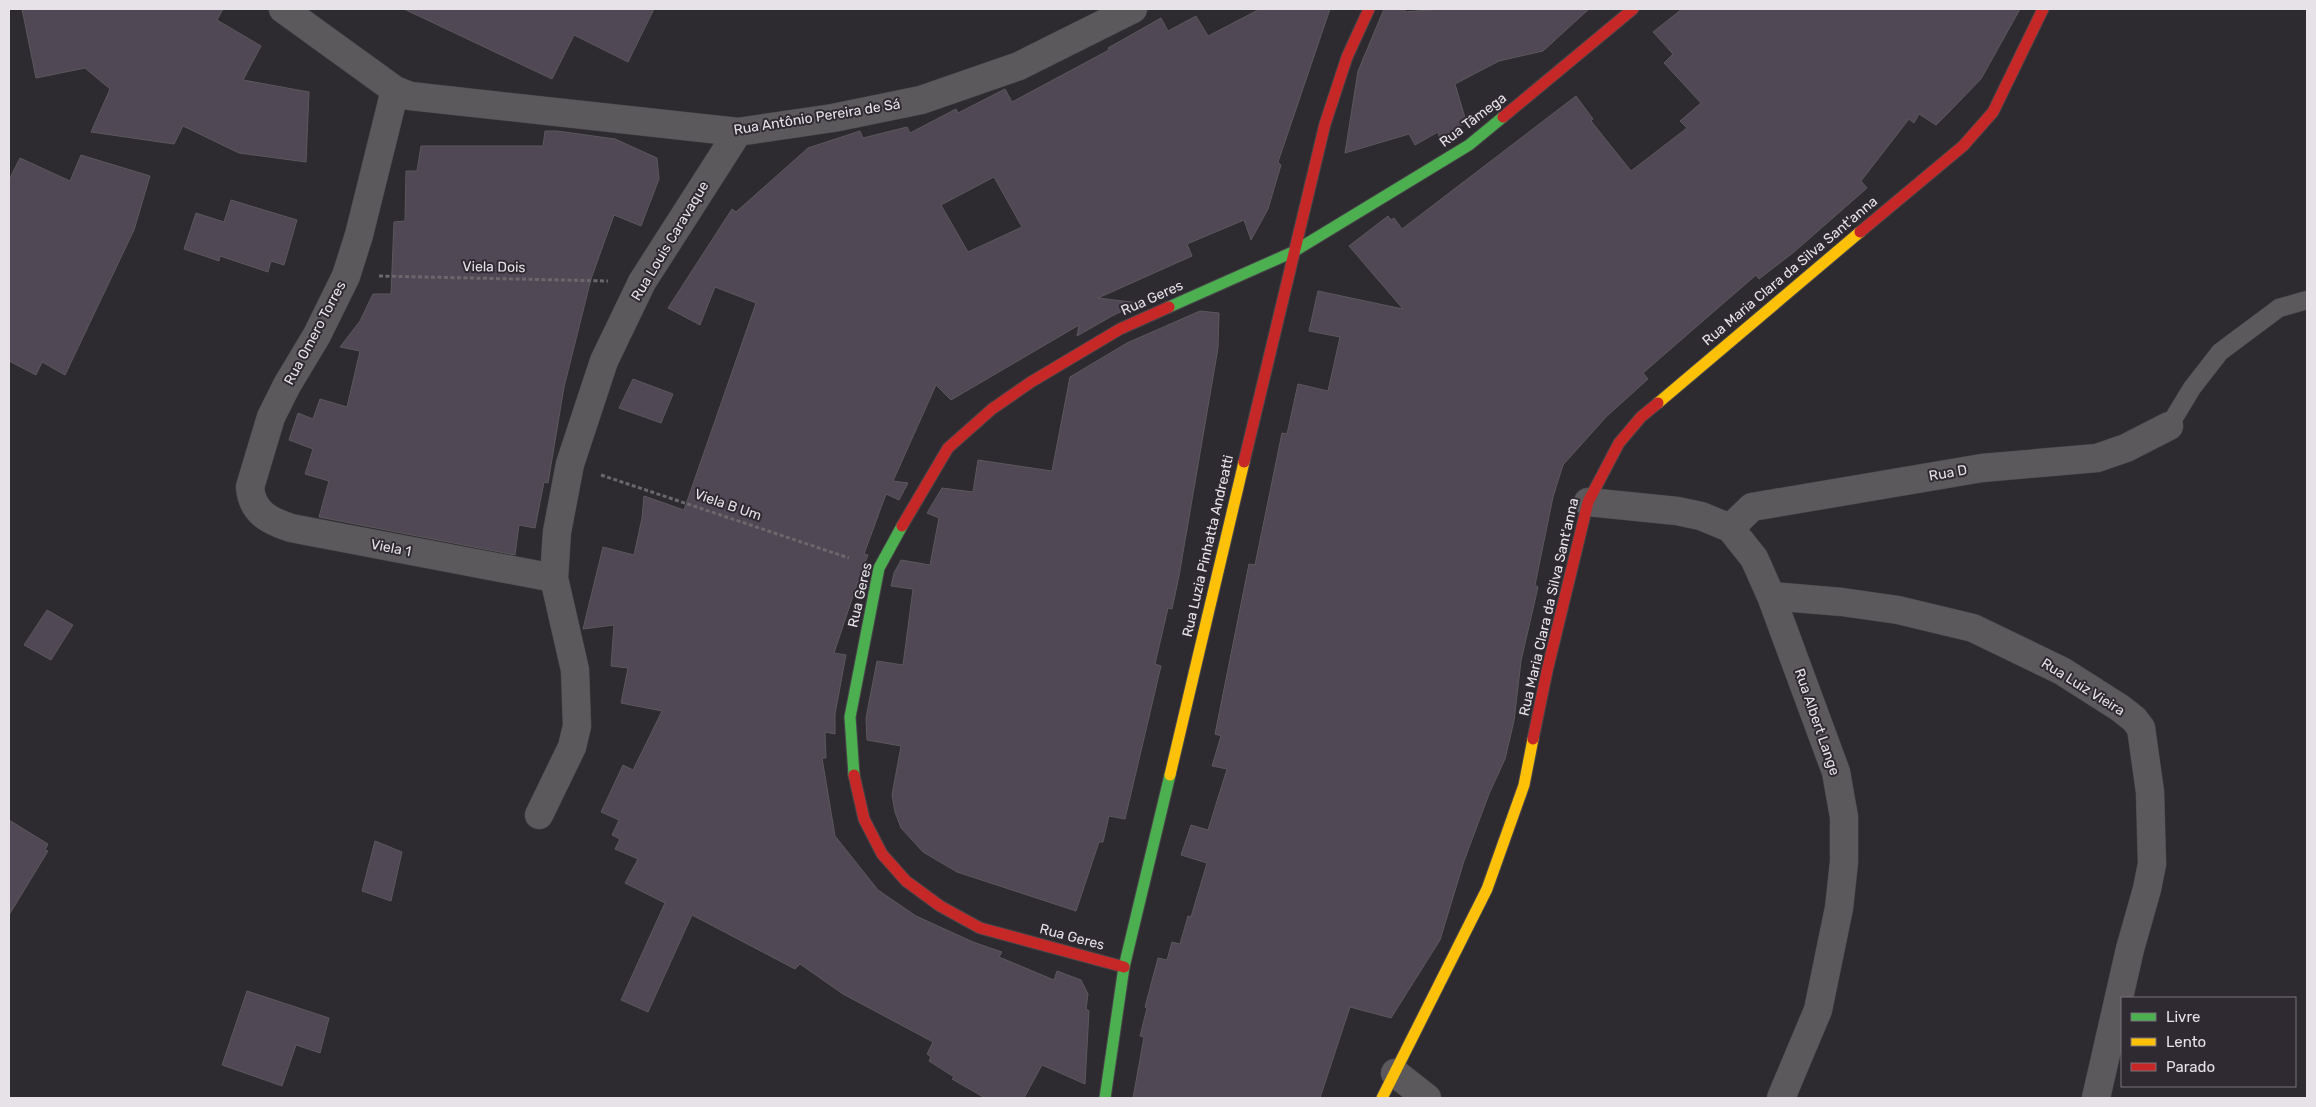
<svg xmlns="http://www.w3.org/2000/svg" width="2316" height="1107" font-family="Rubik,sans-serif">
<rect width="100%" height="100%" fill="#2e2b30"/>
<path fill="#504855" stroke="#5b585d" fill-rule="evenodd" d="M22,9H223L217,20L261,46L243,80L309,92L306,162L239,153L183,126L174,144L91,132L110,89L85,68L36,78Z
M404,9H654L628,62L574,35L552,79Z
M1260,9H1330L1278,162L1281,165L1268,209L1251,240L1244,220L1187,244L1192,256L1098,298L1139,303L1112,316L1077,336L1079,325L951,400L936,385L893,481L908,483L899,500L886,494L864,554L868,555L864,565L860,581H858L834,653L846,655L835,714V734L825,732L826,758H822L835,836L878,890L916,916L973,942L1002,952L999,957L1054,980L1057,971L1081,980L1088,994L1086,1009L1089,1011L1085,1084L1042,1065L1024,1098H985L952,1079L954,1077L929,1061L931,1057L927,1054L933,1042L843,994L800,964L795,969L692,915L648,1012L621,1000L665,903L625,883L638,859L615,849L620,839L612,835L619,820L601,812L623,765L633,770L662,711L621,703L628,668L611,666L614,625L583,629L603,547L634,555L642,518L644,496L684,510L756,303L715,287L700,325L668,308L732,209L736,212L808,148L860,131L863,138L907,127L910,133L956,109L958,113L1005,89L1012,102L1109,50L1108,48L1161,18L1168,31L1196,16L1208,36ZM994,177L1022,227L968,252L941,205Z
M1384,9H1405V12L1442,9H1589L1543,51L1499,61L1455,84L1466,121L1441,144L1438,132L1415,145L1409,134L1345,153L1358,71Z
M1682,9H2020L1981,79L1951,110L1936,125L1919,114L1914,123L1909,119L1861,181L1867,188L1794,252L1759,279L1756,275L1643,373L1648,379L1606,417L1563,465L1553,497L1535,585L1538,587L1521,661L1514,721L1505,759L1489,794L1464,861L1440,940L1391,1018L1350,1007L1320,1098H1133L1144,1037L1140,1036L1147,1008L1145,1007L1158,958L1167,960L1172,942L1180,944L1188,916L1191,917L1207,863L1181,855L1191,825L1208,830L1227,769L1212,766L1221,736L1215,734L1249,564L1255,565L1282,433L1287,434L1298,384L1328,391L1340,337L1309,331L1318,291L1403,309L1349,246L1388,216L1391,220L1394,218L1402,229L1576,96L1593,119L1591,121L1631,171L1687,128L1680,121L1701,103L1664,63L1673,54L1653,32Z
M545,131H557L615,139L657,158L659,179L641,226L614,215L591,279L564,387L548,483L544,482L535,528L519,525L515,555L319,517L329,481L305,474L313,449L289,440L298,413L313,419L320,399L347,407L360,351L340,347L360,321L373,294H391L394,222L405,221L406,171H417L421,146H543Z
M81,155L150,176L134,230L65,375L42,362L36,375L9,361V180L20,158L70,181Z
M231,200L297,220L284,265L271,261L268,272L220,256L219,261L184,249L196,213L224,222Z
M1200,311L1219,313L1218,348L1179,576L1172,609L1168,608L1155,664L1161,666L1125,819L1109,816L1103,842H1099L1076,911L957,872L923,852L901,828L895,812L892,795L901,746L867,740L866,718L877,661L903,665L913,589L891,586L894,573L901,560L930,565L939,518L927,513L942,488L973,492L978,460L1052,471L1070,377L1127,343Z
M633,379L673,394L661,423L619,408Z
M47,610L73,625L51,660L24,645Z
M9,820L48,844L45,850L48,851L9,915Z
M375,841L402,852L391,901L362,891Z
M247,991L329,1018L320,1053L296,1045L282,1086L222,1065Z"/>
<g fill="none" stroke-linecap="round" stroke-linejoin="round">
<g stroke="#48464a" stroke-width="19">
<path id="lane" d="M2169,426L2192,388L2220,352L2279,308L2307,300"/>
</g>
<g stroke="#48464a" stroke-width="29">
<path id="street" d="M283,9L395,90L410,96L738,132L833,118L921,100L1019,66L1133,9
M395,90L359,235L346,276L317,335L287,385L271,417L250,487C252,513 270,521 291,528L554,578
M1588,502L1677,511L1701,516L1730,528L1754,558L1771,596L1836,772L1844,817V862L1839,908L1818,1010L1781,1098
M1730,528L1752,507L1982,468L2097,458L2126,448L2169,426
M1771,596L1842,602L1898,610L1973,628L2062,671L2120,708L2134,719L2141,728L2150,792L2152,864L2147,889L2130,949L2096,1098
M539,815L572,747L577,726L575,670L554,578L557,532L570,464L604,361L642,282L738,132
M1395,1073L1427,1098"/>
</g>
<g stroke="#48464a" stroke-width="13">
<path id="fast" d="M1169,307L1293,252L1469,145L1503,117
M854,775L850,717L879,568L902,526
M1105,1098L1124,967L1170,775"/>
</g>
<g stroke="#48464a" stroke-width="13">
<path id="slow" d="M1658,403L1860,232
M1170,775L1244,462
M1382,1098L1487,889L1524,785L1533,739"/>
</g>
<g stroke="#48464a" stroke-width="13">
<path id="jam" d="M1503,117L1633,9
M1860,232L1963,146L1993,112L2043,9
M1244,462L1325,124L1347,57L1369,9
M902,526L948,448L992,409L1031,382L1120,329L1169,307
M1533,739L1547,671L1588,502L1619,443L1641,417L1658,403
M854,775L864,819L882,854L906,881L940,906L980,928L1124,967"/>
</g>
<path stroke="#6a686b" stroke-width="3" stroke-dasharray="4 2.5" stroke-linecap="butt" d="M379,276L608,281
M601,475L849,558"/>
<use href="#lane" stroke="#5b595c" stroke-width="18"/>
<use href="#street" stroke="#5b595c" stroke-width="28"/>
<use href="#fast" stroke="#4caf50" stroke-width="11"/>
<use href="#slow" stroke="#ffc107" stroke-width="11"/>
<use href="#jam" stroke="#c62828" stroke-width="11"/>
</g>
<g text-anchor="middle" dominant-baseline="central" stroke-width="4" stroke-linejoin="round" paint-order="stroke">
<g font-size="14" fill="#e6e2e8" stroke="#2f2932">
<text transform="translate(817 117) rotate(-9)">Rua Antônio Pereira de Sá</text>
<text transform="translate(1473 120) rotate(-37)">Rua Tâmega</text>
<text transform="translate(670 241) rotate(-59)">Rua Louis Caravaque</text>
<text transform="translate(494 267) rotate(1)">Viela Dois</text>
<text transform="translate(1790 271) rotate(-40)">Rua Maria Clara da Silva Sant'anna</text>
<text transform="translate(1152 298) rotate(-24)">Rua Geres</text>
<text transform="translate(315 333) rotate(-62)">Rua Omero Torres</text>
<text transform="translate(1948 473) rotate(-10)">Rua D</text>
<text transform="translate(728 505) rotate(19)">Viela B Um</text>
<text transform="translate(1208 546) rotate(-77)">Rua Luzia Pinhatta Andreatti</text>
<text transform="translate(391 548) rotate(11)">Viela 1</text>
<text transform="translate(860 595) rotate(-77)">Rua Geres</text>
<text transform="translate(1549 607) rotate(-77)">Rua Maria Clara da Silva Sant'anna</text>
<text transform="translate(2083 687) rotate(32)">Rua Luiz Vieira</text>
<text transform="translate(1817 722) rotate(71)">Rua Albert Lange</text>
<text transform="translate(1072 937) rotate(15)">Rua Geres</text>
</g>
</g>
<rect width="2316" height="1107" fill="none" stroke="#e6e2e8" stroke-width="20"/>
<rect x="2121" y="997" width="175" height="90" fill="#2f2932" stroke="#78737b"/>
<rect x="2131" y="1013" width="25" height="8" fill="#4caf50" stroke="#78737b"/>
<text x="2166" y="1022" font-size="15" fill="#e6e2e8">Livre</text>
<rect x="2131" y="1038" width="25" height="8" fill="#ffc107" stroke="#78737b"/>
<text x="2166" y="1047" font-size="15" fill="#e6e2e8">Lento</text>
<rect x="2131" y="1063" width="25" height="8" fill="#c62828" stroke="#78737b"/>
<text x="2166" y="1072" font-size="15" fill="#e6e2e8">Parado</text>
</svg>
